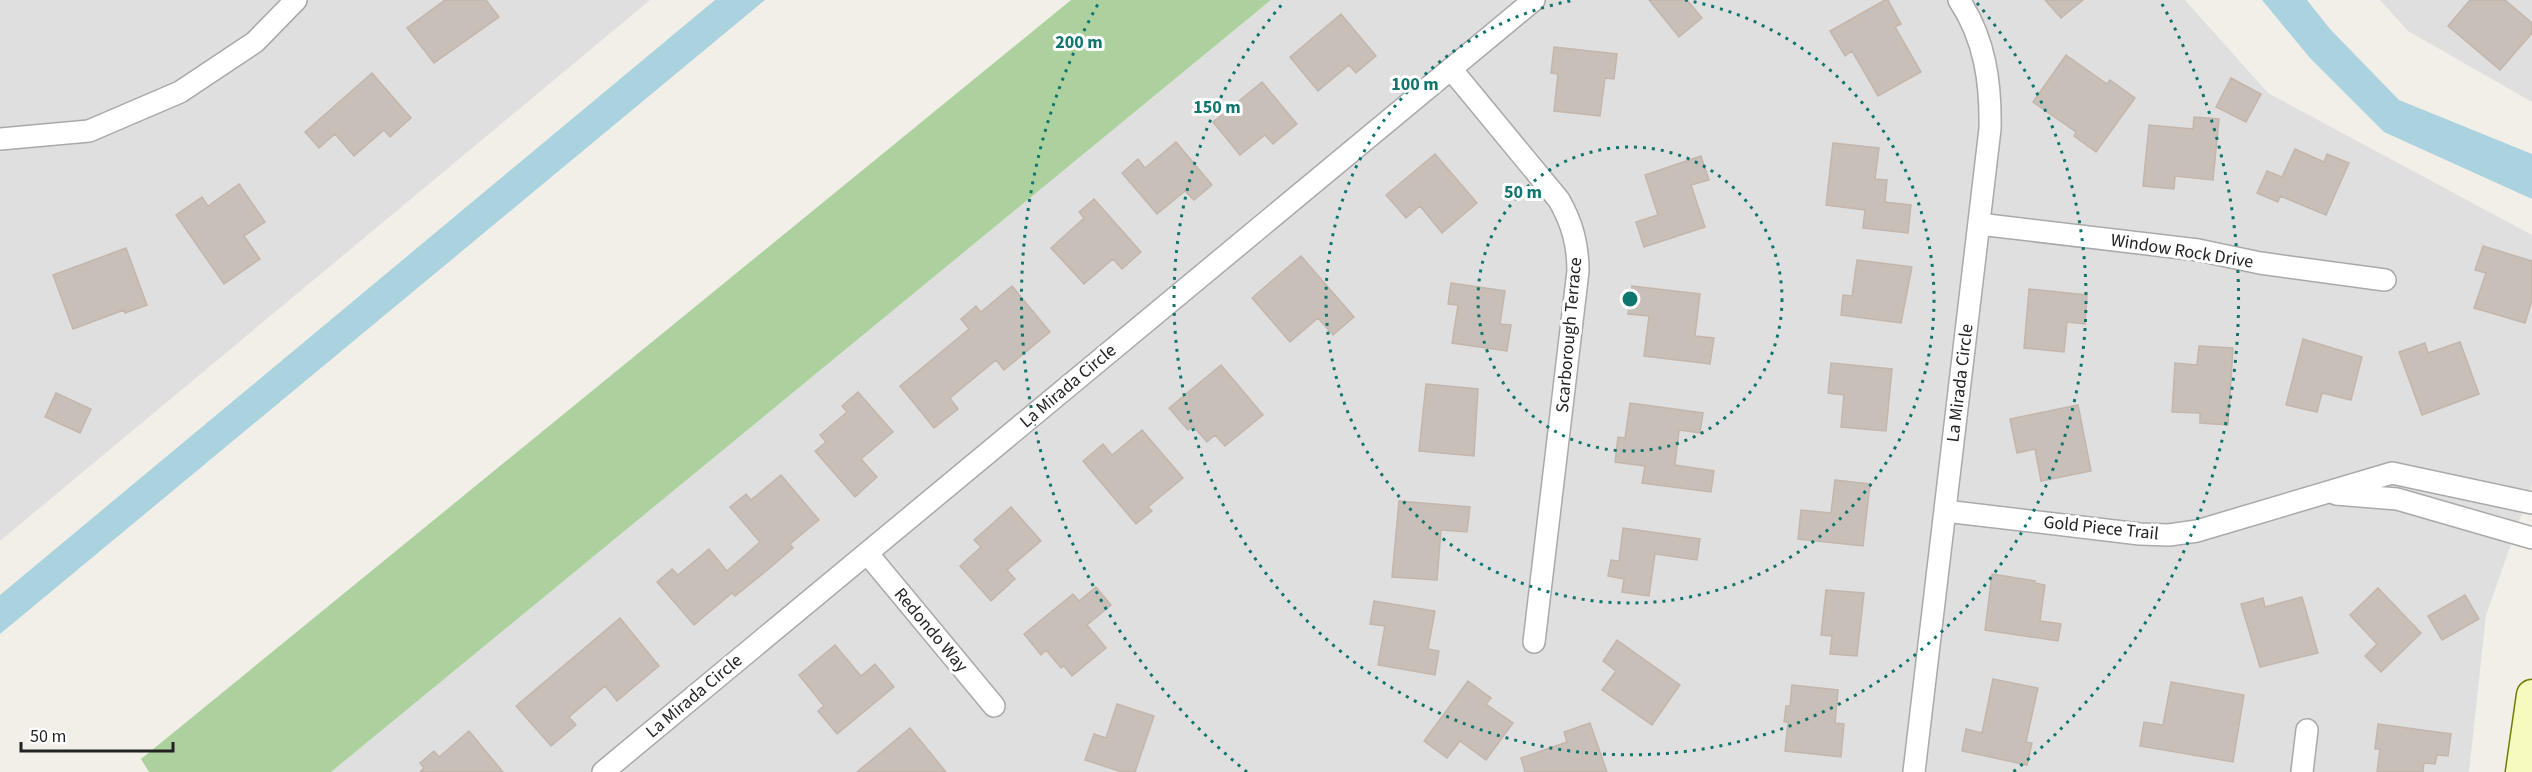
<svg xmlns="http://www.w3.org/2000/svg" width="2532" height="772" font-family="'Source Sans 3',sans-serif">
<rect width="100%" height="100%" fill="#f2efe9"/>
<path fill="#e0dfdf" d="M0,0H650L0,541Z
M1271,0H2185L2268,93L2532,235V485L2486,615L2469,772H331Z
M2380,0H2532V102L2408,31Z"/>
<path fill="#add19e" d="M1071,0H1271L331,772H149L141,759Z"/>
<path fill="#aad3df" d="M715,0H765L0,634V595Z
M2262,0H2307L2330,29L2399,100L2532,154V199L2384,132L2310,58Z"/>
<path fill="#c7bfb8" stroke="#c4b6ab" stroke-width="1.5" d="M445,0H486L499,17L434,63L407,28Z
M1649,0H1687L1702,18L1679,37Z
M1885,0H1888L1901,24L1895,27L1921,72L1878,96L1852,51L1845,56L1830,31Z
M2045,0H2083L2061,18Z
M2470,0H2505L2532,23V33L2500,70L2448,26Z
M1341,14L1376,56L1356,73L1349,65L1318,91L1290,57Z
M1554,47L1617,54L1614,79L1605,78L1600,116L1554,111L1558,74L1551,73Z
M2066,55L2107,84L2110,80L2135,98L2096,152L2074,136L2076,132L2033,102Z
M372,73L411,118L390,137L384,130L354,156L335,134L319,148L305,132Z
M2231,78L2261,94L2246,122L2216,107Z
M1262,82L1297,124L1273,144L1265,135L1240,155L1213,122Z
M2194,117L2219,119L2213,180L2175,176L2174,189L2143,186L2149,125L2193,129Z
M1176,142L1212,185L1194,200L1185,191L1157,214L1122,173L1138,159L1145,168Z
M1833,143L1879,148L1875,179L1887,180L1885,202L1911,205L1908,233L1863,228L1865,210L1826,205Z
M2295,149L2324,162L2327,154L2349,163L2326,215L2280,196L2278,202L2257,193L2267,171L2282,177Z
M1435,154L1477,203L1442,233L1420,206L1406,218L1386,195Z
M1701,156L1709,180L1691,185L1705,227L1644,247L1636,222L1658,215L1645,175Z
M239,184L265,222L244,236L260,259L224,284L176,215L202,197L208,206Z
M1094,199L1141,252L1122,269L1113,259L1084,284L1051,248L1084,218L1079,212Z
M2483,246L2532,261V300L2525,323L2474,308L2486,273L2475,270Z
M126,248L147,305L125,313L124,310L73,329L53,275Z
M1301,256L1354,317L1333,335L1318,318L1290,342L1252,298Z
M1857,260L1912,267L1901,323L1841,315L1843,295L1852,296Z
M1451,283L1505,291L1500,324L1511,325L1507,351L1452,343L1458,305L1448,304Z
M1012,286L1050,332L1004,370L996,360L950,398L958,409L934,428L900,386L969,329L961,319L976,306L981,312Z
M1632,286L1700,294L1695,336L1714,338L1710,364L1644,356L1649,316L1628,314Z
M2029,289L2087,295L2085,324L2067,322L2064,352L2024,348Z
M2303,339L2362,357L2351,400L2322,393L2317,412L2286,405Z
M2460,342L2479,394L2422,415L2399,352L2425,343L2428,353Z
M2199,346L2233,348L2228,425L2200,423V413L2172,412L2175,363L2197,365Z
M1831,363L1892,369L1886,431L1841,427L1844,395L1828,393Z
M1221,365L1263,415L1225,446L1215,435L1207,442L1193,426L1188,430L1169,408Z
M1426,384L1478,389L1474,456L1419,451Z
M858,392L893,432L861,459L877,477L855,497L815,451L826,442L820,435L847,412L842,406Z
M56,393L91,409L80,433L45,417Z
M1630,403L1703,413L1700,433L1679,430L1675,465L1714,471L1711,492L1642,483L1645,466L1615,462L1618,437L1625,438Z
M2078,405L2091,471L2041,481L2035,449L2017,453L2010,419Z
M1142,430L1183,478L1148,507L1152,511L1136,524L1083,461L1103,444L1112,455Z
M781,475L819,520L790,544L793,548L765,572L735,596L732,593L694,625L657,582L672,569L678,575L709,549L727,571L760,542L730,507L746,494L751,500Z
M1835,480L1870,484L1863,546L1798,539L1801,510L1831,513Z
M1399,501L1470,507L1467,532L1441,530L1437,580L1392,577Z
M1011,507L1041,541L1007,570L1015,579L991,601L960,566L981,547L974,540Z
M1623,528L1700,539L1697,560L1655,554L1649,596L1622,592L1624,579L1608,576L1611,560L1619,561Z
M1992,574L2035,581V583L2045,585L2040,621L2061,624L2058,641L1985,630Z
M1096,587L1111,605L1087,625L1106,648L1072,676L1064,666L1061,668L1046,650L1041,655L1024,634L1073,594L1079,601Z
M2378,588L2421,633L2381,672L2365,656L2377,644L2350,615Z
M1826,590L1864,593L1857,656L1830,654L1832,636L1821,635Z
M2465,595L2479,619L2442,640L2428,616Z
M2302,597L2318,653L2260,667L2241,604L2263,598L2265,607Z
M1374,601L1435,611L1428,649L1439,651L1435,675L1378,665L1385,626L1370,624Z
M620,618L659,666L617,701L605,686L569,717L576,725L551,746L516,706Z
M1617,640L1680,685L1652,725L1602,690L1616,671L1603,661Z
M835,645L861,676L875,664L894,687L837,734L818,711L824,706L799,675Z
M1993,679L2038,688L2026,742L2032,743L2027,765L1962,751L1966,729L1982,733Z
M1468,681L1491,698L1486,704L1513,723L1486,760L1460,741L1447,758L1424,741Z
M2171,682L2244,695L2233,762L2140,746L2144,722L2163,725Z
M1792,685L1838,690L1835,723L1844,724L1841,757L1785,751L1788,722H1784L1786,706H1790Z
M1117,704L1154,716L1135,772H1122L1085,760L1094,734L1106,738Z
M1590,723L1607,772H1525L1521,758L1567,742L1564,732Z
M2378,724L2451,734L2448,756L2437,755L2435,764L2424,763L2423,772H2377L2380,749H2375Z
M910,728L946,772H857Z
M469,731L503,772H420L424,768L420,763L434,751L439,757Z"/>
<g fill="none" stroke-linecap="round" stroke-linejoin="round">
<g stroke="#a9a9a9" stroke-width="24">
<path id="street" d="M1451,69L1559,200C1572,223 1578,244 1578,271L1534,642
M0,139L89,131L180,92L255,42L296,0
M1979,224L2198,250L2260,263L2385,280
M2336,494L2397,499L2532,538
M1945,511L2140,534L2169,535L2197,531L2392,473L2532,503
M867,553L994,706
M603,772L1534,0
M1914,772L1990,129C1991,83 1985,39 1959,0
M2302,772L2307,730"/>
</g>
<g stroke="#707d05" stroke-width="33">
<path id="secondary" d="M2521,772L2532,695"/>
</g>
<use href="#street" stroke="#fff" stroke-width="21"/>
<use href="#secondary" stroke="#f7fabf" stroke-width="30"/>
</g>
<g fill="none" stroke="#0f766e" stroke-width="3" stroke-dasharray="3 6">
<circle cx="1630" cy="299" r="152"/>
<path d="M1685 0A304 304 0 1 1 1575 0"/>
<path d="M1977 3A456 456 0 1 1 1283 3"/>
<path d="M1247 772A608 608 0 0 1 1098 4M2162 4A608 608 0 0 1 2013 772"/>
</g>
<g text-anchor="middle" dominant-baseline="central" stroke-width="6" stroke-linejoin="round" paint-order="stroke">
<g font-size="18" fill="#222" stroke="#fff">
<text transform="translate(2182 251) rotate(9)">Window Rock Drive</text>
<text transform="translate(1569 335) rotate(-85)">Scarborough Terrace</text>
<text transform="translate(1960 383) rotate(-83)">La Mirada Circle</text>
<text transform="translate(1068 386) rotate(-40)">La Mirada Circle</text>
<text transform="translate(2101 528) rotate(6)">Gold Piece Trail</text>
<text transform="translate(931 630) rotate(50)">Redondo Way</text>
<text transform="translate(694 696) rotate(-40)">La Mirada Circle</text>
</g>
</g>
<circle cx="1630" cy="299" r="9" fill="#0f766e" stroke="#fff" stroke-width="3"/>
<g font-size="18" text-anchor="middle" font-weight="bold" fill="#0f766e" stroke="#fff" stroke-width="6" stroke-linejoin="round" paint-order="stroke">
<text x="1079" y="48">200 m</text>
<text x="1415" y="90">100 m</text>
<text x="1217" y="113">150 m</text>
<text x="1523" y="198">50 m</text>
</g>
<path d="M21 742v9h152v-9" fill="none" stroke="#222222" stroke-width="3"/>
<text x="30" y="742" font-size="18" fill="#222222" stroke="#ffffff" stroke-width="4.5" paint-order="stroke">50 m</text>
</svg>
